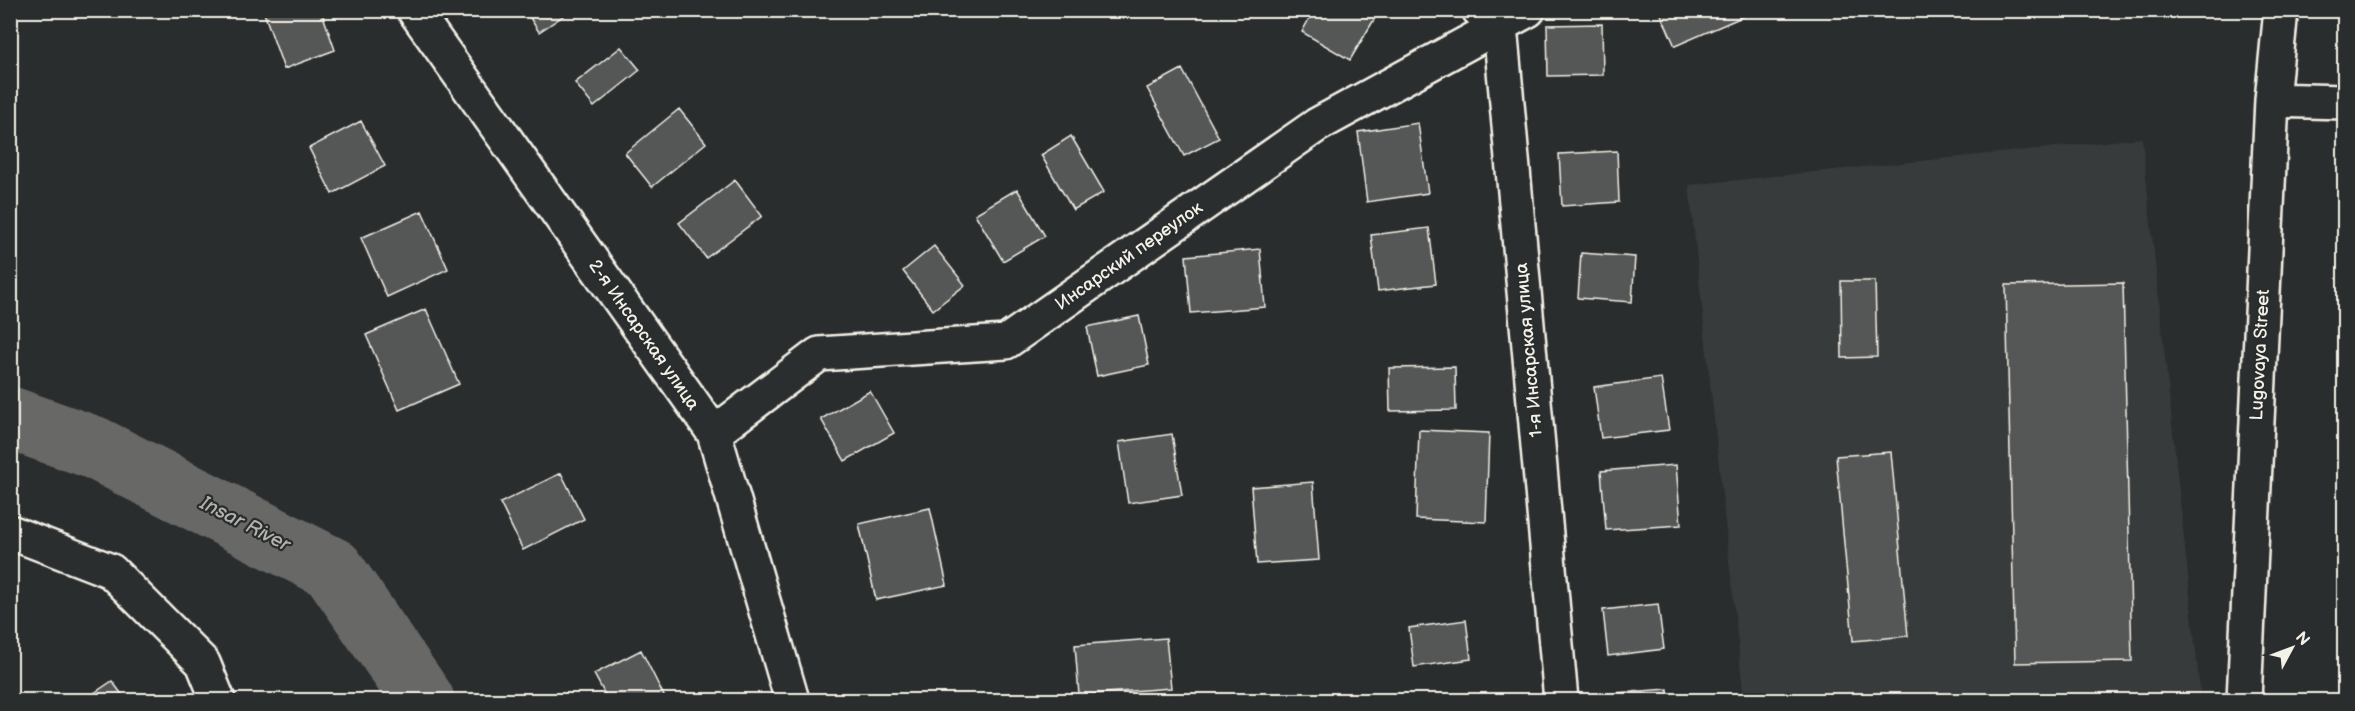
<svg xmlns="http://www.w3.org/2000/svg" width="2355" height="711" font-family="'Balsamiq Sans',sans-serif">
<rect width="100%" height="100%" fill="#2a2d2e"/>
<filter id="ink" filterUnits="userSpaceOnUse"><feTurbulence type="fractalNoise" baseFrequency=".0167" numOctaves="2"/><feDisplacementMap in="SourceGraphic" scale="12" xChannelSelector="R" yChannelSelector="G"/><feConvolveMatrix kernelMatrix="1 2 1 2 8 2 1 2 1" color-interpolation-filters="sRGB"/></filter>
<g filter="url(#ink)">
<path fill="#373a3a" d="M2142,138L2201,700H1744L1689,185Z"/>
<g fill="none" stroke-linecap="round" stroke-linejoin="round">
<path stroke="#676866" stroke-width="63" d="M10,418L95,448L333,569L423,700"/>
</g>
<path fill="#555756" stroke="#f4f1e8" stroke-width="1.5" d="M263,10H321L335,50L284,69Z
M525,10H572L539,32Z
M1314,10H1375L1378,13L1350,60L1302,32Z
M1659,10H1755L1756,11L1675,46Z
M1602,24L1603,75L1548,76L1547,25Z
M621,47L640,70L594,107L575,83Z
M1182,69L1219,138L1184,156L1147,88Z
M679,109L706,143L652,187L625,153Z
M361,121L385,166L332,194L309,148Z
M1418,123L1428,193L1367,202L1358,132Z
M1071,136L1104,192L1073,210L1041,155Z
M1617,151L1619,202L1562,206L1559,154Z
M735,180L762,216L706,258L679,223Z
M1017,189L1045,236L1003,261L975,214Z
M422,211L448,269L387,297L361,238Z
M1429,228L1436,284L1378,291L1371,235Z
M934,246L965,285L933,310L903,271Z
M1260,249L1265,307L1191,313L1186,256Z
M1581,253L1635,257L1632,302L1578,298Z
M1841,281H1875L1877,357L1842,358Z
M2123,283L2132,661L2015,663L2006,285Z
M426,309L459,384L399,410L366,335Z
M1139,316L1149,365L1097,376L1087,327Z
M1455,367L1456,410L1390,411L1389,368Z
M1661,378L1669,430L1601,438L1594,387Z
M870,391L894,433L845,461L821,419Z
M1419,430L1489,433L1486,522L1416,519Z
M1172,434L1182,495L1128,503L1119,442Z
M1891,452L1908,636L1853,641L1836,456Z
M1676,465L1681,525L1606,530L1601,471Z
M561,473L584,519L523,550L500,503Z
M1313,482L1319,560L1257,564L1251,487Z
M930,508L947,585L876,600L859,524Z
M1658,604L1664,649L1608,656L1603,610Z
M1466,620L1471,659L1414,667L1409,628Z
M1166,638L1171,688L1079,695L1075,645Z
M641,650L666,700H608L594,674Z
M112,681L126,700H84Z
M1668,689L1669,700H1617L1616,693Z"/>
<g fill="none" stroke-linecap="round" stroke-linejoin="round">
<g stroke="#f4f1e8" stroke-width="38">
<path id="street" d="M414,10L714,433L792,700
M1479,10L1500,26L1561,700
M2272,100L2344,102
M714,433L819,354L1006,342L1317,125L1528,10
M10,532L111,571L203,663L218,700
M2244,700L2272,100L2281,10"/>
</g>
<use href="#street" stroke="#2a2d2e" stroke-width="33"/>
</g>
</g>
<g text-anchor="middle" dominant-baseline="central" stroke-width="4.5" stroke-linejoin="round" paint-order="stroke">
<g font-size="18" fill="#f4f1e8" stroke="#2a2d2e">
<text transform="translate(1129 256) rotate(-35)">Инсарский переулок</text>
<text transform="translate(644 335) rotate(55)">2-я Инсарская улица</text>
<text transform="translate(1529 350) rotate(-95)">1-я Инсарская улица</text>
<text transform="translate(2260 355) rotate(-87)">Lugovaya Street</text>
</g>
<g font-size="20" font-style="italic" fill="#b5b3ae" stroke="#2a2d2e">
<text transform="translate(245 524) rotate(27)">Insar River</text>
</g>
</g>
<rect width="2355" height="711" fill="none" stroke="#2a2d2e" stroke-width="36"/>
<rect x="18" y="18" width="2319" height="675" fill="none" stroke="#f4f1e8" stroke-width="2" filter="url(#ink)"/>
<g transform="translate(2292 648) rotate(49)" stroke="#2a2d2e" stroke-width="4.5" paint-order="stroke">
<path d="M0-4.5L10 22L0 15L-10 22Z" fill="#f4f1e8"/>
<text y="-9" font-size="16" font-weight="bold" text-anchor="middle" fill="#f4f1e8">N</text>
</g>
</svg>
